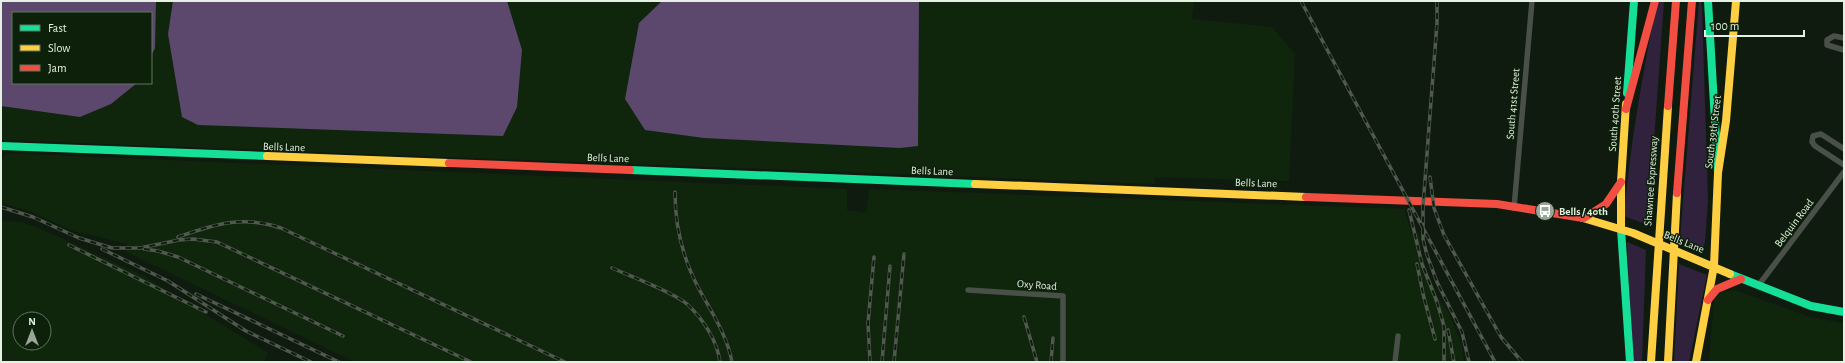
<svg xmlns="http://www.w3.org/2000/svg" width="1845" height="363" font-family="'Alegreya Sans',sans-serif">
<rect width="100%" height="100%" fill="#101b0f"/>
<path fill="#0f250c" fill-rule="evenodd" d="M1,1H1194L1192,19L1272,27L1295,54L1289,181L1155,177V184L1,140ZM13,13H151V83H13Z
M6,153L847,189V210L866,213L869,189L1404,209L1412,234L1419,233L1423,259L1439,299L1448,311L1462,345L1464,362H355L126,252L127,244L73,231L32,212L1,203V160Z
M8,221L21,222L39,228L144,276L268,353L264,362H1V222ZM20,319H44V343H20Z
M1734,290L1811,317L1844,323V362H1709L1714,299L1721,292Z"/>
<path fill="#30223c" d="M1657,1H1664L1648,225L1624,216C1630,144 1643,73 1657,1Z
M1699,1H1701L1702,8L1708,200L1705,242L1703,249L1680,239Z
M1627,242L1646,250L1642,362H1632Z
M1679,264L1707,275L1689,362H1674Z"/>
<path fill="#5c486d" d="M1,1H156L155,48L151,56V13H13V83H137L111,104L80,117L1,106Z
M173,1H507L522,50L517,107L503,136L198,125L182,117L168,34Z
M662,1H919L918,146L900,148L704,138L645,130L625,99L639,23Z"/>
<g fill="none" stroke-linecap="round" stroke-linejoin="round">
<path stroke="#485047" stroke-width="5.5" d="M1844,38L1834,36L1827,40V45L1844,50
M1844,149L1821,134L1813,136L1812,142L1815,146L1844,165
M1514,208L1532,1
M1758,286L1844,172
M968,290L1063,296V362
M1395,362L1398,336"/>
<path stroke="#16e098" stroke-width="8" d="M1708,1L1718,173
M1627,93L1634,1
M1,146L267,156
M630,170L975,184
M1621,229L1630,362
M1730,274L1811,306L1844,312"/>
<path stroke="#ffcf43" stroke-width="8" d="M267,156L449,163
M975,184L1306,197
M1583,218L1633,233L1730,274
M1621,229V182L1626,104
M1714,266L1718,173L1726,121L1736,1
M1651,362L1668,106
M1668,362L1677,193
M1696,362L1714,266"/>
<path stroke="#f24e42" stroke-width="8" d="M1668,106L1676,1
M1626,109L1655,1
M449,163L630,170
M1677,193L1692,1
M1306,197L1497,204L1583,218
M1584,218L1606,204L1621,182
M1708,300L1717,289L1741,279"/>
<g stroke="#515850" stroke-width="3.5">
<path id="rail" d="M1301,1L1495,362
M1437,1V23L1423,206V239L1427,255L1437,282L1462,332L1469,362
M1430,177L1434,208L1444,235L1501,337L1522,362
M675,192C675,226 683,259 699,289C712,313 727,335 732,362
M1,207L33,217L79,238L112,248H140L179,240L193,239L217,242L471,362
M1409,210L1422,264L1437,302L1444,326V362
M178,237C215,224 243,215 281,228L565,362
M69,245L206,312
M102,249L168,281L246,331L311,362
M144,249L158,251L178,257L343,336
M1417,264L1423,294L1435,339
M612,268C632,277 671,291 687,304C703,319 717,340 720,362
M196,294L339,362
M1024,317L1037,362
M1448,330L1454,362
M870,362L868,323L874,257
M882,362L890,266
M894,362L904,254
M1051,362L1053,338"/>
</g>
<use href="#rail" stroke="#0d200a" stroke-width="2" stroke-dasharray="6" stroke-linecap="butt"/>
</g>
<defs>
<g id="bus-disc" transform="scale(1)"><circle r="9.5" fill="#9aa699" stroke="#0d200a"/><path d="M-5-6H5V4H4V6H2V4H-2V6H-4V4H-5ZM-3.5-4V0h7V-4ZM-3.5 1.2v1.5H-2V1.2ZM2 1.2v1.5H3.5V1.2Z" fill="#fff"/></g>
</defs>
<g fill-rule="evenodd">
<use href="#bus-disc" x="1545" y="211"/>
</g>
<g text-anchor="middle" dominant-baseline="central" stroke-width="3" stroke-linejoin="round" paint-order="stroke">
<g font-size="11" fill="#e5f1e3" stroke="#0d200a">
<text transform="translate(1513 104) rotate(-85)">South 41st Street</text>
<text transform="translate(1615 114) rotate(-86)">South 40th Street</text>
<text transform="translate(1713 132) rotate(-83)">South 39th Street</text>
<text transform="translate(284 147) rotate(2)">Bells Lane</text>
<text transform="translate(608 158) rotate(2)">Bells Lane</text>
<text transform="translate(932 171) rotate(2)">Bells Lane</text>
<text transform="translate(1651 181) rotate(-86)">Shawnee Expressway</text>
<text transform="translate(1256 183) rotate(2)">Bells Lane</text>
<text transform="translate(1794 223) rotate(-53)">Belquin Road</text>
<text transform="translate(1684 242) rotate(22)">Bells Lane</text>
<text transform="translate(1037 285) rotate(4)">Oxy Road</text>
</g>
<g font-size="11" font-weight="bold" fill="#e5f1e3" stroke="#0d200a" text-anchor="start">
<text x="1559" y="211">Bells / 40th</text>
</g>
</g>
<rect width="1845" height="363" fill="none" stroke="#e5f1e3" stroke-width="4"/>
<rect x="12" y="12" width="140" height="72" fill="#0d200a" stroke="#637461"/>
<rect x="20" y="25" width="20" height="6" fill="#16e098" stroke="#637461"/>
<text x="48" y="32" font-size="12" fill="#e5f1e3">Fast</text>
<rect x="20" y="45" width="20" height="6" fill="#ffcf43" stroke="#637461"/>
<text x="48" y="52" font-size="12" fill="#e5f1e3">Slow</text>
<rect x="20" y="65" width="20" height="6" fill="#f24e42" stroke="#637461"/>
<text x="48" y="72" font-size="12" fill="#e5f1e3">Jam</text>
<g transform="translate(32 331)"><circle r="19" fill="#0d200a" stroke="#637461"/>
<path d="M0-3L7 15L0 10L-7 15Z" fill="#9aa699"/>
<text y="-6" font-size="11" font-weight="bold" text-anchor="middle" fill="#e5f1e3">N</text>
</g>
<path d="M1705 30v6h99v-6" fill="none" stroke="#e5f1e3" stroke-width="2"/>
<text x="1711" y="30" font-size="12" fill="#e5f1e3" stroke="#0d200a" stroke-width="3" paint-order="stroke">100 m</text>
</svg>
